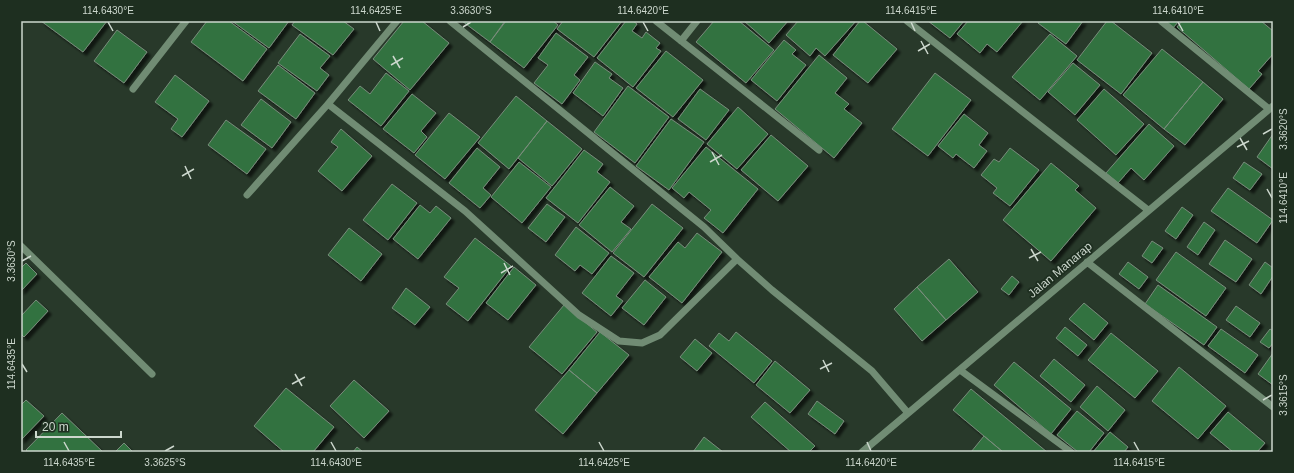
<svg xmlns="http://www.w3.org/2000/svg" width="1294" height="473" font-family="Arial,sans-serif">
<defs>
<filter id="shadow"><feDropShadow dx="3.5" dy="3.5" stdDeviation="1" flood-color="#0009"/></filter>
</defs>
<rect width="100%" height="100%" fill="#28392a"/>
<path fill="#31723f" stroke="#788c7b" filter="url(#shadow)" d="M41,21H107L83,52Z
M207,21H229L267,49L243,81L191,42Z
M232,21H289L269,48Z
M295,21H343L354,29L333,55L292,25Z
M404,21H422L449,43L410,90L373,59Z
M462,21H505L490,42Z
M506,21H553L558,25L524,68L490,42Z
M563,21H622L594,57L557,29Z
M626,21H633L637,24L632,31L642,38L646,32L660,43L656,48L661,51L633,87L597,58Z
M714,21H739L774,50L746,83L696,42Z
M744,21H788L769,43Z
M798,21H856L825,56L816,48L810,56L786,35Z
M860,21H863L897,49L868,83L833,55Z
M928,21H964L950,38Z
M968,21H1023L997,52L987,44L980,53L957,34Z
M1039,21H1083L1066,44L1038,23Z
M1107,21H1111L1152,53L1121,94L1077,60Z
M1162,21H1179L1172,29Z
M1182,21H1261L1273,31V54L1258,71L1262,74L1249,89L1177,27Z
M117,30L147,52L124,83L94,61Z
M556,33L588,57L574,75L580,80L562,104L534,83L548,65L538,58Z
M300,34L330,56L320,68L329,75L317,91L278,63Z
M1050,34L1077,56L1040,100L1012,77Z
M784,40L796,50L792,54L806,65L777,101L751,80Z
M1162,49L1203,82L1164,129L1123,95Z
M666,51L703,80L673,117L636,88Z
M819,55L847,78L835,93L849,104L844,109L862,123L834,158L775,109Z
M595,62L612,74L609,78L623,88L603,116L573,93Z
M1073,63L1100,85L1075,115L1048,92Z
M278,65L315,93L296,119L258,91Z
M386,73L409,91L381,126L348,100L360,86L370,94Z
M935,73L971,100L928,156L892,129Z
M175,75L209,101L182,137L171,129L178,119L155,102Z
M1203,82L1223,99L1185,145L1164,129Z
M628,86L669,117L635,163L594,132Z
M700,89L729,110L706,140L678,119Z
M1104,89L1144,124L1116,155L1077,120Z
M412,94L436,113L421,131L427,137L414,153L383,129Z
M516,96L547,121L509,169L478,143Z
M261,99L291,122L272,148L241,125Z
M738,107L768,134L737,169L707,144Z
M449,113L480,137L445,179L415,155Z
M964,114L988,133L979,145L987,151L974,168L956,154L953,158L938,146Z
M671,119L704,142L669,190L636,166Z
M226,120L266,149L247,174L208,145Z
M547,121L582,149L552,186L518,158Z
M1149,124L1174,146L1144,180L1131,168L1118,183L1106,173Z
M341,129L372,156L342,191L318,171L338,147L331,142Z
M1273,134V169L1257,157Z
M771,135L808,166L778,201L741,170Z
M706,147L758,189L723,233L704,218L711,210L689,192L684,198L672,188Z
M477,148L500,167L483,188L491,195L480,208L449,183Z
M1010,148L1039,170L1010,206L993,193L997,188L981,175L994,159L999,162Z
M584,150L603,164L597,172L610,182L578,223L546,198Z
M519,162L551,187L522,223L491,197Z
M1244,162L1262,174L1250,190L1233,178Z
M1051,163L1079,186L1075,190L1096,208L1051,261L1003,220Z
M392,184L417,203L388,240L363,220Z
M610,187L634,206L621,222L631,229L612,252L579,225Z
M1228,188L1273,220L1257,243L1211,211Z
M547,204L565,217L546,242L528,228Z
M652,204L683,228L644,277L613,253Z
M420,205L430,213L436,206L451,218L418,259L393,239Z
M1182,207L1193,215L1176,239L1165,231Z
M1204,222L1215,230L1198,255L1187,247Z
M576,227L609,253L592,274L580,265L575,271L555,255Z
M349,228L382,254L361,281L328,255Z
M697,233L722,252L682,303L649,277L678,242L685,248Z
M475,238L511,266L468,321L446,304L459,288L444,277Z
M1225,240L1252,259L1236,282L1209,264Z
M1152,241L1163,248L1152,263L1142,256Z
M1176,252L1226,288L1206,316L1156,280Z
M611,256L634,273L616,296L623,301L611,316L582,293Z
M949,259L978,292L946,320L917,287Z
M1128,262L1148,277L1139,289L1119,274Z
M1265,262L1273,268V276L1261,294L1249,285Z
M26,263L37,274L21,291V268Z
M514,267L536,285L508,320L486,303Z
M1012,276L1019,282L1009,295L1001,289Z
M645,280L666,297L644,325L622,308Z
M1158,285L1217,327L1204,345L1145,304Z
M917,287L946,320L922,341L894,309Z
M406,288L430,307L415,325L392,308Z
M36,300L48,311L24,337L21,334V316Z
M1084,303L1108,323L1094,340L1069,319Z
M564,305L597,332L562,374L529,347Z
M1236,306L1260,323L1250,337L1226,320Z
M1065,327L1087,345L1078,356L1056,338Z
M1221,329L1258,355L1245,373L1208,346Z
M1270,329L1273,331V343L1269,348L1260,342Z
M600,332L629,355L597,393L569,370Z
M736,332L772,361L754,383L709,346L719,333L729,341Z
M1111,333L1158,371L1135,398L1088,360Z
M695,339L712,353L697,371L680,357Z
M1273,353V385L1258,374Z
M1054,359L1085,385L1071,402L1040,376Z
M775,361L810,390L790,413L756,385Z
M1014,362L1071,409L1051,434L994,385Z
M1179,367L1226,406L1198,439L1152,401Z
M569,370L597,393L563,434L535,410Z
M354,380L389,411L364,438L330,406Z
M1097,386L1125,410L1108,431L1080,407Z
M286,388L334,427L313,452H284L254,426Z
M971,389L1047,452H1003L953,410Z
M26,400L44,416L21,440V405Z
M817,401L844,421L835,434L808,414Z
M765,402L815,446L809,452H791L751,417Z
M1077,411L1104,433L1089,452H1078L1057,435Z
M1228,412L1265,443L1257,452H1233L1210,433Z
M62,413L103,452H28L26,450Z
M1110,432L1128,447L1124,452H1093Z
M984,436L1003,452H971Z
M704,437L723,452H693Z
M124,443L133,452H115Z
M357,447L363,452H353Z"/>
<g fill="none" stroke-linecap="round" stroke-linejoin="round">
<path stroke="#718c74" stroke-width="7" d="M450,21L704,227L737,259
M656,21L819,150
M907,21L1148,210
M1161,21L1269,109
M681,41L697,21
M133,89L186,21
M328,104L465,211L579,315L619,341L642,343L660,335L737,259L772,290L872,371L908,413
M247,195L328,104L397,21
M21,246L152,374
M1087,262L1273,407
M960,370L1071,452
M862,452L1273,106"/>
</g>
<path fill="none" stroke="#ccd7cd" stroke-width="1.5" d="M108,22L113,31M376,22L380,31M643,22L648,31M911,22L915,31M1178,22L1183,31M463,27L471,22M921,41L928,54M918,51L930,44M393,56L400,68M391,65L403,58M1263,134L1272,129M1240,138L1247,150M1237,147L1249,141M712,152L719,165M710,162L722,155M185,166L191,179M182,176L194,169M1267,189L1272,198M1031,249L1038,261M1029,258L1041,252M22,261L31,256M504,263L510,275M501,273L513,266M823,360L829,372M22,364L27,372M820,369L832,363M295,374L302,386M292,384L305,377M1263,400L1272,395M64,442L69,451M331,442L336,451M599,442L604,451M867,442L871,451M1134,442L1139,451M165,451L174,446"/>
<g text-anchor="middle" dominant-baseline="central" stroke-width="3.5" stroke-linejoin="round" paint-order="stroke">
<g font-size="12" fill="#ccd7cd" stroke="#1e2f20">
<text transform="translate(1060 270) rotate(-40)">Jalan Manarap</text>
</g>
</g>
<rect width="1294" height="473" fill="none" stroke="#1e2f20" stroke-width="44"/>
<path d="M36 431v6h85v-6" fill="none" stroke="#ccd7cd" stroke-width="2"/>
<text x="42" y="431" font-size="12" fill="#ccd7cd" stroke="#1e2f20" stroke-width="3" paint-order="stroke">20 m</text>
<rect x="22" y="22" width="1250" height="429" fill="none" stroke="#ccd7cd" stroke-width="1.5"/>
<g font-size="10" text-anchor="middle" fill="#ccd7cd">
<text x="108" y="14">114.6430°E</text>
<text x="376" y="14">114.6425°E</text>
<text x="471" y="14">3.3630°S</text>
<text x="643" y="14">114.6420°E</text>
<text x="911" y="14">114.6415°E</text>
<text x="1178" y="14">114.6410°E</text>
<text transform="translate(1283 129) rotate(-90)" y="4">3.3620°S</text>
<text transform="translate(1283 198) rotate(-90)" y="4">114.6410°E</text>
<text transform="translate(11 261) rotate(-90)" y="4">3.3630°S</text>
<text transform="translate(11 364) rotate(-90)" y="4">114.6435°E</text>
<text transform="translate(1283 395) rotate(-90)" y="4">3.3615°S</text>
<text x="69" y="466">114.6435°E</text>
<text x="165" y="466">3.3625°S</text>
<text x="336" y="466">114.6430°E</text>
<text x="604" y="466">114.6425°E</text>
<text x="871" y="466">114.6420°E</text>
<text x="1139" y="466">114.6415°E</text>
</g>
</svg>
